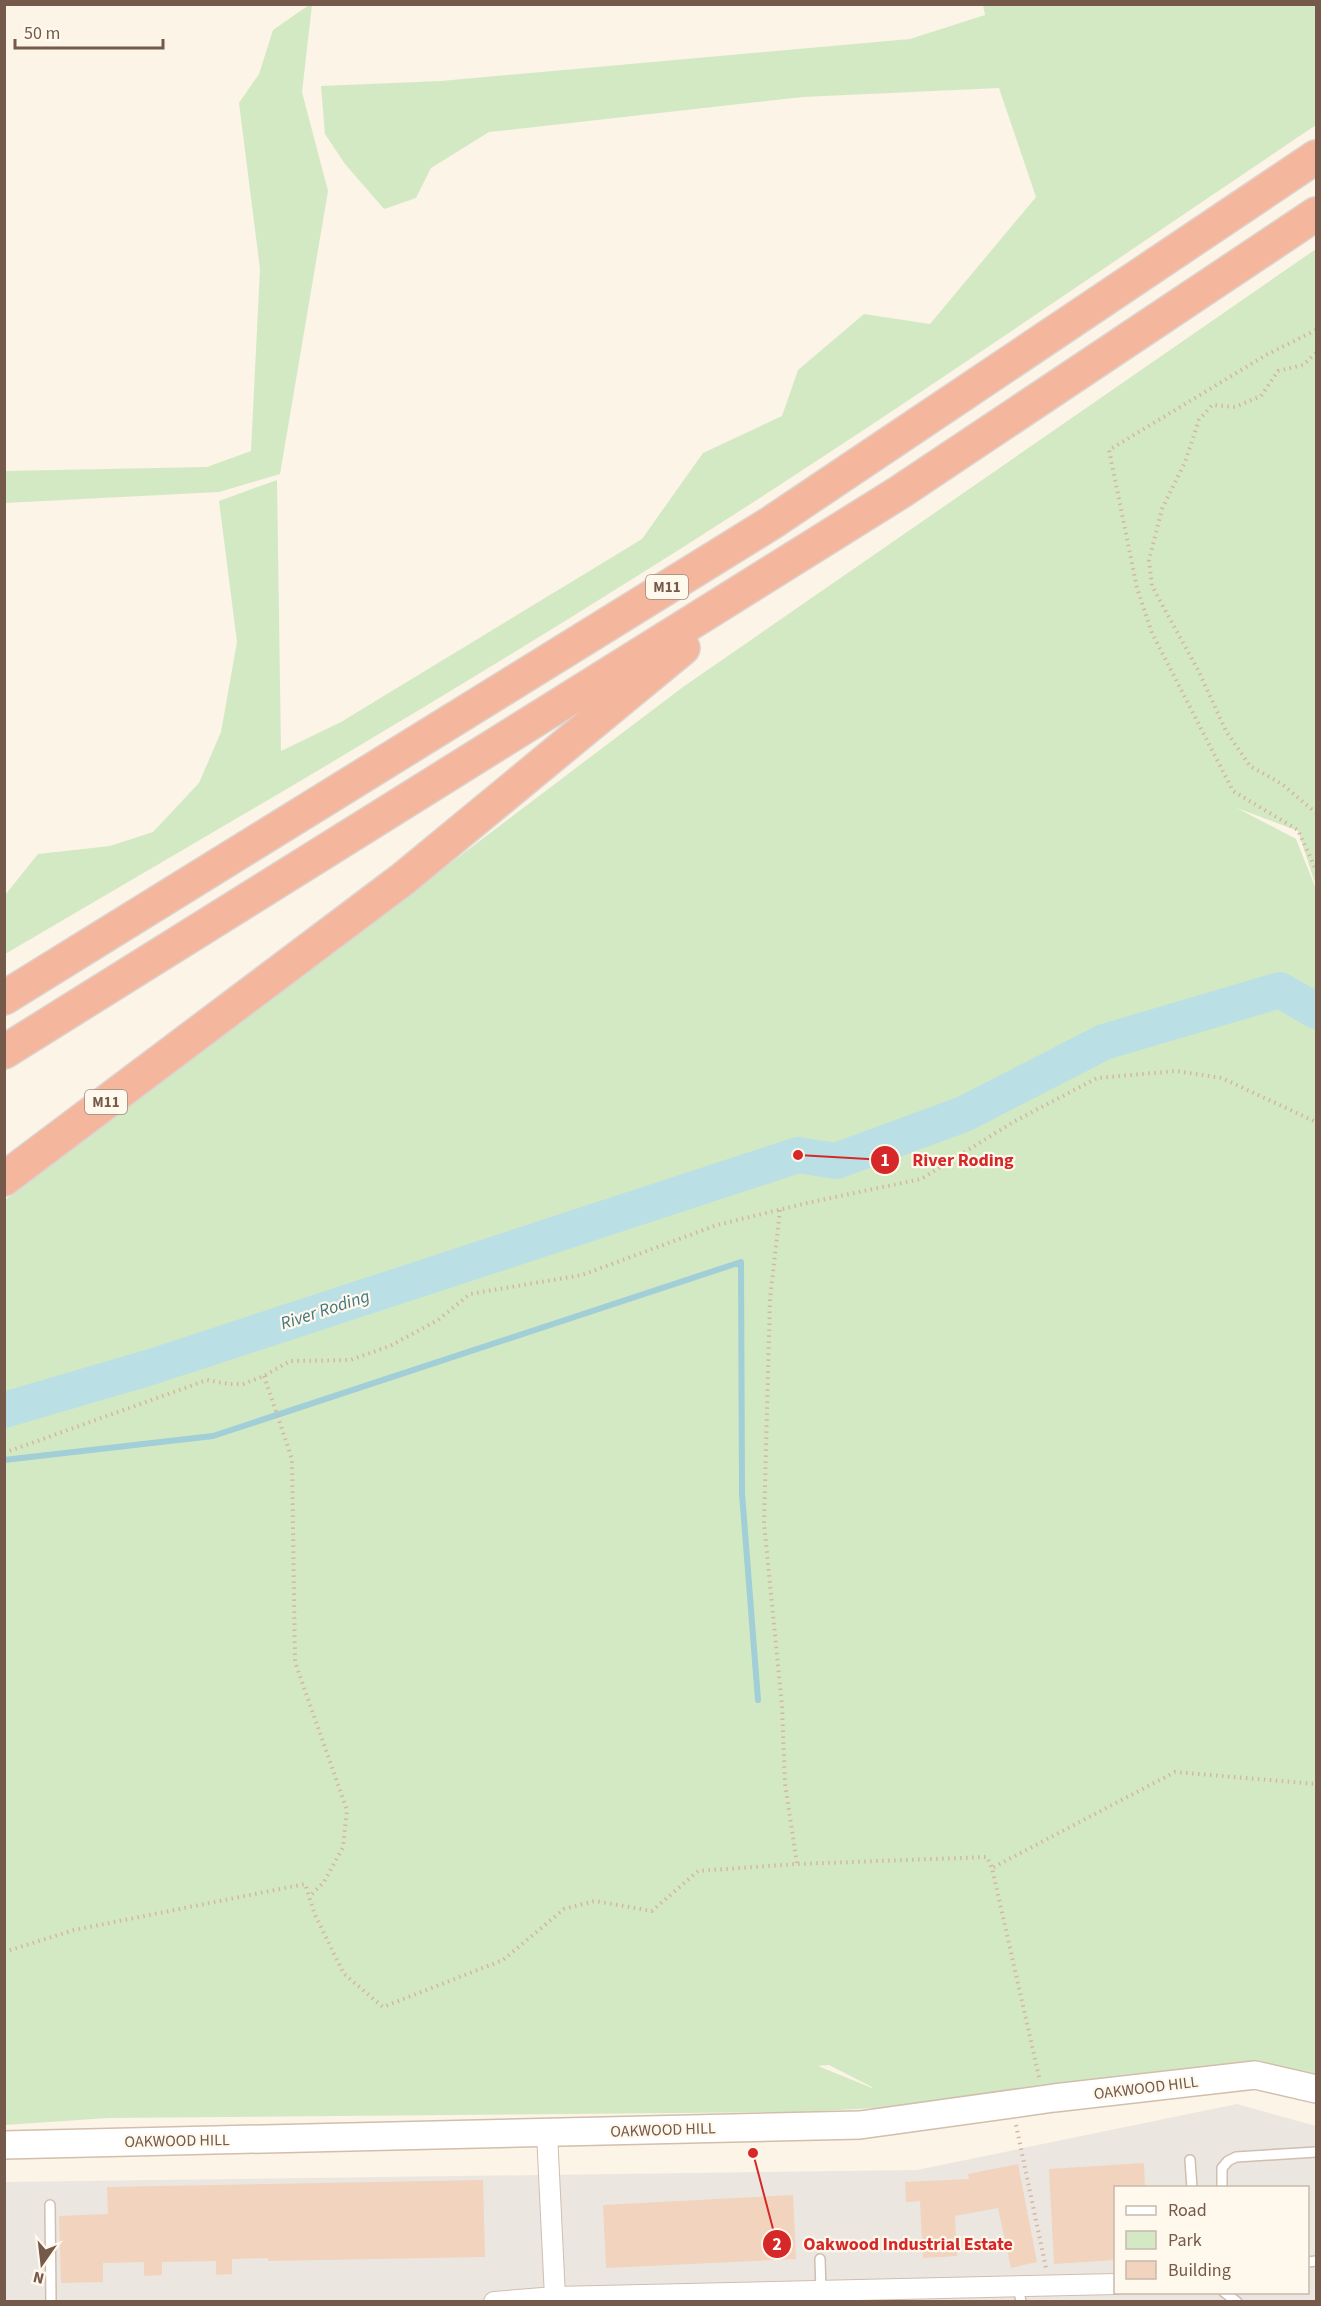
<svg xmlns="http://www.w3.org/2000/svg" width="1321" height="2306" font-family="'Source Sans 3',sans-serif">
<rect width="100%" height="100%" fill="#fcf4e6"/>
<path fill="#ece6e0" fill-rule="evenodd" d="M1237,2104L1316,2126V2301H5L4,2182L917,2170ZM1116,2188H1308V2292H1116Z"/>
<path fill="#d3e9c4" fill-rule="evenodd" d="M309,5H312L302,92L328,191L280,474L219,492L5,503V471L207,467L251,451L260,269L239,103L259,74L273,30Z
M983,5H1316V125C1090,277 866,433 634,578C427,708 216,831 5,954V895L38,854L110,846L153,832L199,783L221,732L237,642L219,501L277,480L281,751L341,722L642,539L703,453L782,416L798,370L864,314L930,324L1036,197L999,88L803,97L489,132L431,168L416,198L384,209L345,164L325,134L321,86L441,81L910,39L985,15Z
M1316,249V886L1298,831L1237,808L1296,839L1316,889V2089L1255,2075L1054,2098L803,2112L108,2118L5,2125V1200L683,687ZM829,2065L872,2087V2088L818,2066Z"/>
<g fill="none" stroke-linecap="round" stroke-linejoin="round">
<path stroke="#a1ced7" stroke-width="6" d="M4,1460L213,1436L741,1262L742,1493L758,1700"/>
<path stroke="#badfe5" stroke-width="36" d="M4,1410L151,1367L798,1155L836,1161L964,1114L1104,1042L1280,990L1316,1011"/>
</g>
<path fill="#f1d3be" d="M1144,2163L1145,2187H1116V2260L1054,2264L1049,2169Z
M1018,2164L1037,2262L1011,2268L998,2208L955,2216L957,2256L923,2258L920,2201L906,2202L905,2182L969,2179L968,2174Z
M483,2180L485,2257L268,2261V2258L232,2259V2274L216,2275V2261L162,2262V2275L144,2276V2262L103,2263V2282L61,2283L59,2216L108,2214L107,2187Z
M793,2195L796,2259L606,2268L603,2205Z"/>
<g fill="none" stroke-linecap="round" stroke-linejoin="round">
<g stroke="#d0beaf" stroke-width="12">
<path id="lane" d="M1190,2160L1192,2188
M1222,2188V2168L1228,2161L1236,2157L1316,2152
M50,2205L51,2302
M820,2259L821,2291
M1308,2262L1316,2261
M1018,2286L1021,2302
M1224,2292L1237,2302"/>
</g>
<g stroke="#d0beaf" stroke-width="22">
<path id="street" d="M547,2133L555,2297
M494,2302L555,2297L1116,2284"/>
</g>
<g stroke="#d2beac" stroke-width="30">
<path id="secondary" d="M4,2145L860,2125L1054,2098L1255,2075L1316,2089"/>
</g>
<g stroke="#dbd4d0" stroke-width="36">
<path id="highway" d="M4,998L771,523L1316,157
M4,1052L900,492L1316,214
M4,1179L403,879L683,648"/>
</g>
<path stroke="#d6b6a1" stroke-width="4" stroke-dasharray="1.5 4.5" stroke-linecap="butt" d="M1316,330L1266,355L1109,450L1137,588L1152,633L1233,791L1298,830L1316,870
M1316,353L1303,365L1278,371L1261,396L1235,407L1212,405L1199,420L1185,462L1162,509L1149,560L1152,586L1199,672L1226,731L1250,766L1282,784L1316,813
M780,1210L770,1299L764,1523L782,1706L785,1784L797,1864
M264,1376L292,1459L295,1662L347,1810L343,1847L324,1882L309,1897
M4,1453L207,1380L229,1384H243L264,1376L290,1361L350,1360L390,1346L438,1320L470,1294L582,1275L717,1225L807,1203L921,1179L1015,1121L1097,1078L1176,1071L1222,1078L1316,1122
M4,1952L74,1930L305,1884L315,1915L344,1974L383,2007L503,1960L564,1909L595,1901L652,1911L698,1871L797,1864L987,1857L992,1868
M1039,2077L992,1868L1175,1772L1316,1784
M1016,2125L1046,2268"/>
<use href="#lane" stroke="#fff" stroke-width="9"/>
<use href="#street" stroke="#fff" stroke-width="20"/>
<use href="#secondary" stroke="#fff" stroke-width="27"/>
<use href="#highway" stroke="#f5b69e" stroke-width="33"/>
</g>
<g text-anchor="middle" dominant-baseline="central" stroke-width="4.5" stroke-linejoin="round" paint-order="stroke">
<g fill="#fff8ec" stroke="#9e897b" stroke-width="1.5">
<rect x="646" y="575" width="42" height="24" rx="4.5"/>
<rect x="85" y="1090" width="42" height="24" rx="4.5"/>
</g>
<g font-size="15" font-weight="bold" fill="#755a4b">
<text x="667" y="587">M11</text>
<text x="106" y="1102">M11</text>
</g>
<g font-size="16" fill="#755a4b" stroke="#fff8ec">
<text transform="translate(1146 2088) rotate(-7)">OAKWOOD HILL</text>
<text transform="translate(663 2130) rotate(-2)">OAKWOOD HILL</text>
<text transform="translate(177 2141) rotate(-1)">OAKWOOD HILL</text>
</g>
<g font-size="18" font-style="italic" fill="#427681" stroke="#fff8ec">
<text transform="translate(325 1310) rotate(-18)">River Roding</text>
</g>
</g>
<path fill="none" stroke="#d62828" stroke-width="2" d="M798 1155L885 1160M753 2153L777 2244"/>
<g fill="#d62828" stroke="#fff8ec" stroke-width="2">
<circle cx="798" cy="1155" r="6"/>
<circle cx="753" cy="2153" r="6"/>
<circle cx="885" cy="1160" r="15"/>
<circle cx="777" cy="2244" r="15"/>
</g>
<g font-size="18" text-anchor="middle" font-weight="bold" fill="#fff">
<text x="885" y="1166">1</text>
<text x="777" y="2250">2</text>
</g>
<g font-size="18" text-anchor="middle" font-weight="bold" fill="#d62828" stroke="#fff8ec" stroke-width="4.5" stroke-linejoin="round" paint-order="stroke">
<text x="963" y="1166">River Roding</text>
<text x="908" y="2250">Oakwood Industrial Estate</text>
</g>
<rect width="1321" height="2306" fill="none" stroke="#755a4b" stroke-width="12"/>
<rect x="1114" y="2186" width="195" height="108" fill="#fff8ec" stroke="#c8b9ac" stroke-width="1.5"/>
<rect x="1126" y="2206" width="30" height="9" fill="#ffffff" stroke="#c8b9ac" stroke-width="1.5"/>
<text x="1168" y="2216" font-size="18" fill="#755a4b">Road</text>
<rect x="1126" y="2231" width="30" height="18" fill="#d3e9c4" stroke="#c8b9ac" stroke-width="1.5"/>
<text x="1168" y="2246" font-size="18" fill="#755a4b">Park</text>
<rect x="1126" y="2261" width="30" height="18" fill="#f1d3be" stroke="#c8b9ac" stroke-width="1.5"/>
<text x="1168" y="2276" font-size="18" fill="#755a4b">Building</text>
<g transform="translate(42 2264) rotate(194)" stroke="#fff8ec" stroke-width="4.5" paint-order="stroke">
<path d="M0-4.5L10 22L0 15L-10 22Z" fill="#755a4b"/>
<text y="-9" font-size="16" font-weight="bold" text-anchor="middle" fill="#755a4b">N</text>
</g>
<path d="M15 39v9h148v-9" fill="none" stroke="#755a4b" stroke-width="3"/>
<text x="24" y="39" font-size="18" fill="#755a4b" stroke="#fff8ec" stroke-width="4.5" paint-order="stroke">50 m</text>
</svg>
